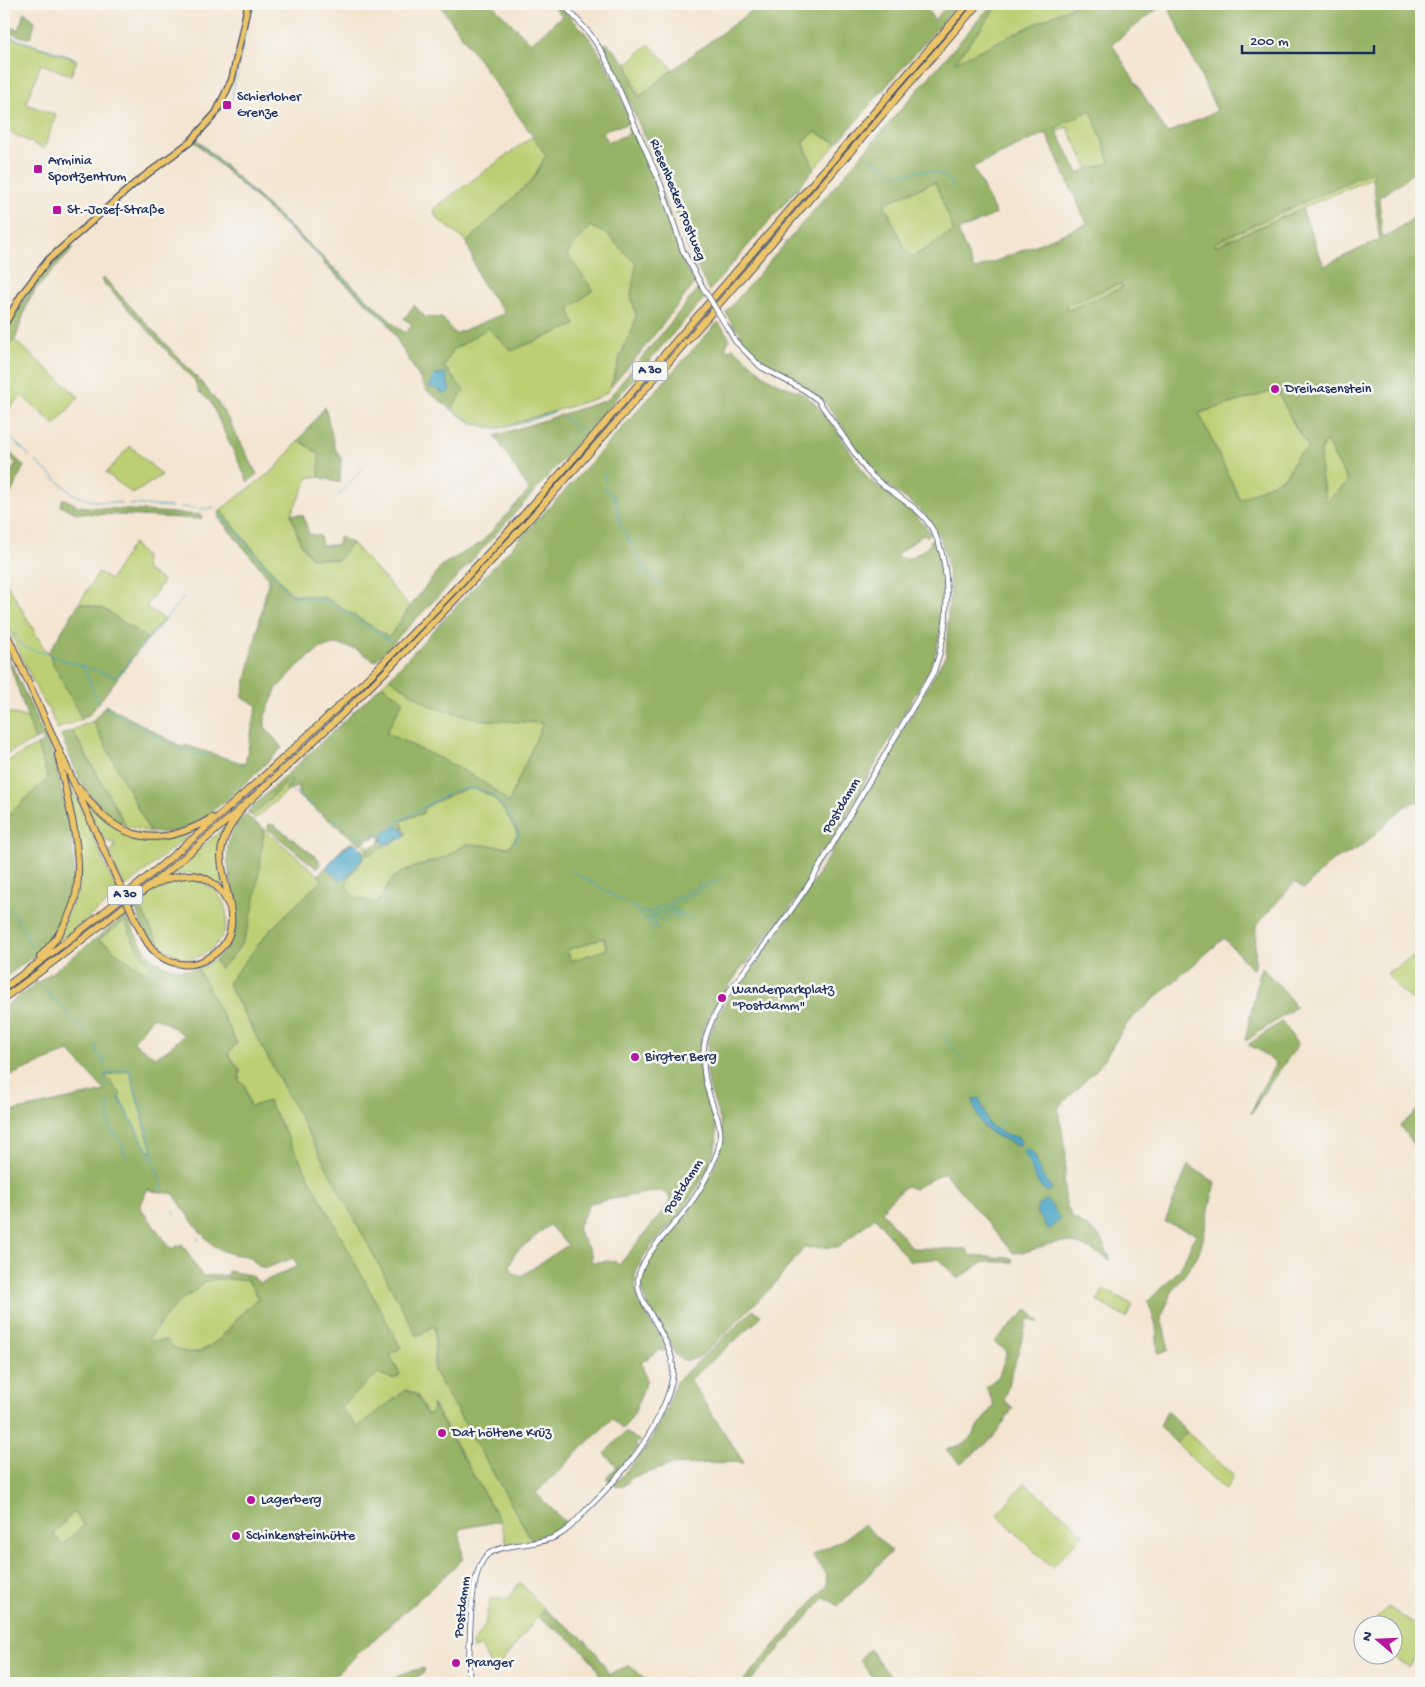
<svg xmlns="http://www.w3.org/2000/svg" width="1425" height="1687" font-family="'Gochi Hand',sans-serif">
<rect width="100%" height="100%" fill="#f6f6f2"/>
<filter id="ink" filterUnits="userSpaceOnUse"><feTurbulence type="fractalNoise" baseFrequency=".02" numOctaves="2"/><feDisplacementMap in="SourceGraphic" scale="10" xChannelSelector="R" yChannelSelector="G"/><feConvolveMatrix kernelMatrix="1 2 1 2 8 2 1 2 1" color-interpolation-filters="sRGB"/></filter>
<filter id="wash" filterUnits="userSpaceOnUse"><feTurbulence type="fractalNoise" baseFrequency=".0096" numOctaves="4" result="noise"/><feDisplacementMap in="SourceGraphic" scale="20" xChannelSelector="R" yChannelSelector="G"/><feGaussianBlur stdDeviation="1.12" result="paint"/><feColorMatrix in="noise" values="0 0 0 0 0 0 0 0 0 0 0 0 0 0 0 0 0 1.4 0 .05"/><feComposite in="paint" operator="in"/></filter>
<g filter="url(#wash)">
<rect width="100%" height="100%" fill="#f4e5d1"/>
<path fill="#bccf73" stroke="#6c7f68" d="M999,4H1077L954,63Z
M4,35L77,60L71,75L41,64L26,104L56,115L44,149L4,129Z
M649,44L673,69L639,97L627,64Z
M1091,110L1110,162L1094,169L1088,168L1067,127L1056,132L1055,128Z
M815,132L837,143L814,169L803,142Z
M533,136L546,155L533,179L467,242L437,218L433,209Z
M1374,170V177L1372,178L1215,246L1213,243Z
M935,182L954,229L953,233C937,237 928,252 910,256L904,247L884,203Z
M590,226L607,234L636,264L631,297L636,314L633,328L624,346L610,388L606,393L597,398L500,428C477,427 469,422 451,409L464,391L444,366L453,350L489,327L569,309L593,290L567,254Z
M1119,284L1123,287L1068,310L1066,308L1071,303Z
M13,339L79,397L55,425L22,396L4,414V351Z
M1277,390L1296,428L1310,448L1297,456L1286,476L1240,500L1199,413Z
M299,440L320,454L319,477H309L291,514L300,542L311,558L337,560L352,543L410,607L389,638L326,598L291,594L220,510L275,469Z
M1326,441L1348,482L1326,502C1324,485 1314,455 1326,441Z
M130,446L162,475L133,494L106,473Z
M133,543L145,557L146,570L163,581L146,607L164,619L147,639L104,609L79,603L99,572L110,580Z
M4,578L45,650L49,652L53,664L82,719L57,729L48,708L39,695L4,618Z
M389,678L432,707L483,719L543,723L508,804C494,780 414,747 386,733L403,701L382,685Z
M4,711L28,718L35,740L4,755Z
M93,721L150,832L126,826L72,730Z
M37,745L48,779L4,819V763Z
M63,767L118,894L55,944L80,886Z
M291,778L292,781L286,788L287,790L286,792L259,816L255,818L248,813V811L253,814Z
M471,788C498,794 506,813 518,835L509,847L467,844L442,858L403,871L392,879L378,901L376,903L357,898L346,887L348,877L363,851L362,848L367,845L369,847L367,849L366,855C374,851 403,840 406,834L401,821L423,813L424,808L454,792Z
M82,795L118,830L172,838L192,832L126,887C119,877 113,866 111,852L115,846L114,843L105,841C97,825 89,811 82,795Z
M223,829L225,831L221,842L224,887L221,889L190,873L170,874Z
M264,829L323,879L271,929L228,984L418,1336L435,1324L434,1371L532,1540L507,1544L500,1521L433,1405V1411L427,1415L417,1395L406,1390L358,1428L340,1406L378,1373L393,1379L400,1375L390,1355L400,1348L268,1101L250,1107L245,1085L239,1081L240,1070L228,1053L237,1043L198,969L215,960L220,969L256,893Z
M189,877C199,881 209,884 216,892C242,920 217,959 182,960C178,954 172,953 166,949C155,940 149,925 143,912L136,910L134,906L156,888L169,881Z
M125,921L136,948L151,965L146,973L114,951L110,946L97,940Z
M603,938L607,949L571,961L567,950Z
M1421,952V1003C1403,997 1398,988 1387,973Z
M129,1069L152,1151L149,1153L119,1097L105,1076Z
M215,1279H231L248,1281L259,1298C236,1312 214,1362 182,1351C175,1348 171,1347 167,1340L151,1341L149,1338L176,1304L183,1297L190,1295L204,1281Z
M1104,1289L1133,1305L1126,1318L1097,1301Z
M1187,1432L1232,1474L1233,1478L1225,1490L1176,1443Z
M1025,1483L1084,1533L1051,1568L997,1514Z
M74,1512L84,1525L63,1544L52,1535Z
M520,1582L544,1609L497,1668L495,1676L481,1646L473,1649L472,1644L485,1625L490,1599H507Z
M1388,1607L1421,1629V1648L1408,1667L1391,1655L1392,1654V1624H1371Z"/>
<path fill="#95b265" stroke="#587062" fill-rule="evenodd" d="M439,4H492L531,43L562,16L550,4H557C571,18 588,33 598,51C612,72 621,99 631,122C622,129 610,123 603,134L608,142L629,134L628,128L632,126L664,199L670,215L674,238L686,268L695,283L640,353L610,388L624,346L633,328L636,314L631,297L636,264L607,234L590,226L567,254L593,290L569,309L575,325L511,351L488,328L453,350L444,367L464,391L451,409L427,391L387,322L324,264L322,259L195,142L197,140L220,161L397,327L406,333L412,324L404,319L414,305L425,317L442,318L455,334L505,313L480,281L467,242L533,179L546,155Z
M761,4H924L934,20L949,4H958L837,143L815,132L803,142L814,169L709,291L691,256L667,187L613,66L602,46L607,43L627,64L639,97L693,54Z
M992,4H999L955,62L1077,4H1164L1112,44L1166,132L1168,133L1217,111L1167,4H1421V166L1398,185L1379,197L1382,235L1385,237L1421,213V805L1416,801L1404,807L1361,847L1331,862L1304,889L1295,882L1256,926L1255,968L1252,969L1224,938L1128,1022L1099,1067L1058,1108L1066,1155L1064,1186L1066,1204L1072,1217L1099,1235L1110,1258L1109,1260C1094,1250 1074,1239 1054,1243C1039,1246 1030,1253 1013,1253L944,1172L914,1189L906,1186L884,1206L885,1209L882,1212L912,1248L967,1249L970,1256L1012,1258L1013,1262H983L958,1279L938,1259L909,1261L875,1217L839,1247L804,1248L772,1287L701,1356C691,1361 683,1363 675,1354C667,1336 643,1303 641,1286C638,1261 672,1233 686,1214C700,1195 713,1174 720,1151C727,1127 715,1108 709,1086C707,1075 706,1063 707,1052C708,1017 742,981 762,955C780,930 798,906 814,881L946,655L949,597L951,596C949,589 950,584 949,577C947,561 944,544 936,530C920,500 888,493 869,469C851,446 841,417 819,397C806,386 791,380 777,372C762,363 750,352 741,338V333L737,329L734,328L726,312ZM1091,110L1110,162C1099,168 1088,167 1078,173L1055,128ZM1046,133L1087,224L974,270L958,231L996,214L973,167ZM1374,170V177L1372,178L1374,184L1379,238L1378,240L1324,266L1302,209L1215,246L1214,243ZM935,182L953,229V233C937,237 928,252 910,256L904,247L884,203ZM1119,284L1123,287L1068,310L1066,308L1071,303ZM1277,390L1296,428L1309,448L1297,456L1286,476L1240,500L1199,413ZM1326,441L1348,482L1326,502C1323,486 1315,453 1326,441ZM979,1099L989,1125L1002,1133L1019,1138L1016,1146L993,1134L983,1127L973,1100Z
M24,12L35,21L31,37L27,38L4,31V25L19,30Z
M72,246L73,249L36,289L28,302L15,340L4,352V333L31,289L48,267L67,249Z
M104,278L203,384L218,403L229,420L257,474L248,482L210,401L199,392L195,381L101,280Z
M698,289H700L705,297L532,494L455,579L375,661L356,649L337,644L321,648L300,664L277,688L265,716V727L282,748C256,772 212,819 180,830C170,833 160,833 150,832L93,721L106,705L184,748L185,745L245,764L257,705L242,698L269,578L218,517L220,510L291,594L326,598L389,637L410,607L442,565L481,543L529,490L495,436L607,400Z
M718,322L729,337V341L725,347L728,350L733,348L735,349L764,375L779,384L800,392L813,401L836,429L868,479L913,512L931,533L927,537L924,534L896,555C907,565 921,551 931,544L930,540H933C950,572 944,640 928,672L827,849L817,854V856L822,858L789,910L768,934L746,965L745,963L739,971L710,1014L700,1037L702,1039C697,1059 700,1080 707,1099C712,1114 719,1127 716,1143C710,1172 692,1197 675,1220C661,1237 634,1258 635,1283C636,1308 659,1329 668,1351L659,1350L641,1363L647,1380L634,1414L623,1429L612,1419L536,1493L568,1525L553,1535L532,1540L434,1371L435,1325L417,1336L228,983L271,929L323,879L318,875C330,866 337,849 352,842L355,843L348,846L328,866L363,851C368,863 348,871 346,887L357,898L376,903L379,901L392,879L403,871L442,858L467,844L509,847L518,834C487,779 477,780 424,808L423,813L401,820L406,834L404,837L384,845L383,848L366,856L368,848L380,843L381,836L367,839L364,843L360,844L298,796L299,785L286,792L287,790L286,788L292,781L291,779L253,815L248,811L382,685L403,700L386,733C418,749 488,777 508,803L543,723L483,720L432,707L389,678L572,483ZM604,938L607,949L571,961L567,950ZM657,1191C663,1191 667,1193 670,1199L668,1205L619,1265L614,1261L591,1262L592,1255L577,1229L590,1203ZM549,1225L568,1245L521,1276L512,1272L510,1265L514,1254Z
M325,407L335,448L341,458L340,483L319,477V454L299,440Z
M4,447L24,466L4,508V487L16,463L4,452Z
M63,498L78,506L86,507L202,515L201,519L77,513L60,506Z
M291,514L303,515L309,534L320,536L322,545H338L339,537L352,543L338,560L311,558L300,542Z
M79,603L104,609L147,639L90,714L82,719L53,664L49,652Z
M4,647L55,760L72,843L74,869L71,896L67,908L53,937L31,958L4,978V819L48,778L37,745L44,741L42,737L35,740Z
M72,730L126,826C87,805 77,774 61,735Z
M245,814L264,829C260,860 256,925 238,949C233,957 226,963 220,969L215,960C271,912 196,865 245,814Z
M269,824L274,825L319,859V866L316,868L268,829Z
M136,910L143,912C149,925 155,940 166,949C172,953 178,954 182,960C154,956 145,934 136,910Z
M126,915C142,949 155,975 198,969L237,1043L228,1054L240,1070L239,1081L245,1085L250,1107L268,1101L401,1348L390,1355L400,1375L393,1379L378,1373L340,1407L358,1427L406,1390L417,1395L427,1415L433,1411L432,1404L500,1521L459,1529L463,1559L326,1683H4V1113L105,1091L69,1051L4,1078V1007L62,965ZM125,921L136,948L151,965L146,973L114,951L110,946L98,940ZM153,1017L165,1022L184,1035L165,1052L155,1057L133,1042ZM129,1070L152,1151L149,1153L119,1098L121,1094L105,1076ZM147,1190L174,1194C183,1209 206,1245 223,1251C231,1255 242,1255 250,1257L258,1266L266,1268L293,1258L298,1266L260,1283L250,1275L228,1271L227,1275L202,1276L182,1244L171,1249L140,1207ZM215,1279H231L248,1281L259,1298C237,1312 214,1362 182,1351C175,1348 171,1347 167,1340L151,1341L149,1338C162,1322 172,1305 189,1295C201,1288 198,1282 215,1279ZM74,1512L84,1525L63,1544L52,1534Z
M1261,967L1282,988L1296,1007L1246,1041L1245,1040Z
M1282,1021L1298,1045L1266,1089L1251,1114L1259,1093L1276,1064L1259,1050L1248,1045Z
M1421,1107V1154L1400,1126Z
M1188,1165L1215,1182L1202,1244L1196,1259L1173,1290L1161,1318L1169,1349L1158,1354L1156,1326L1148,1301L1180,1269L1196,1234L1165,1222Z
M1028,1309L1040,1323L1028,1319L1004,1400L1013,1408L993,1438L961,1464L946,1450L966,1443L994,1405L986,1387L999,1376L1007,1351L994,1342Z
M753,1310L761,1315L758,1320L690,1380L744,1463L732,1462L672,1465L630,1478C629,1485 621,1488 615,1486V1484L647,1447L665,1413L676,1382Z
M1167,1411L1187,1432L1176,1443L1160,1426Z
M625,1432L640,1441L635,1445L638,1448L609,1481L606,1478L617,1466L604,1454Z
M864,1525L891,1551L887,1556L838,1606L825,1597L749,1683H742L827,1585L825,1573L812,1555L844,1539Z
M544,1609L584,1639L597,1654L609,1674L630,1665L649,1683H604C600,1675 596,1666 590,1659C576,1641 556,1630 537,1617Z
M869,1649L895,1682L896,1683H877L859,1660Z
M423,1668L424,1673L406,1683H385L405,1673Z"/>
<path fill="#48a6c6" stroke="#326a92" d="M445,373L450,390L447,393L445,394L437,389L430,388L431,382L435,375Z
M398,826L402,828L405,836L386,844L381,840L384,833Z
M355,843L363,851V858L347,877L339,880L327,869C332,859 343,847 355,843Z
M979,1098L989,1125L1002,1133L1019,1138L1021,1143L1020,1146C1015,1146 1014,1143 1009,1141C986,1131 979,1127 973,1100Z
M1027,1149C1038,1154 1036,1163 1040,1172C1043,1179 1049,1183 1052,1189L1048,1192C1035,1186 1031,1164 1024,1153V1150Z
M1045,1200L1050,1204L1059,1217L1058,1221L1049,1230L1036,1212L1040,1204Z"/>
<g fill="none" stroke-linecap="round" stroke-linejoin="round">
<path stroke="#48a6c6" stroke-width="1" d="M4,35L74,58
M230,105L248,22
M199,143L322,259
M869,158L885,166L893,175C915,172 939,164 953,186
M327,264L388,323
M452,409C493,441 511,425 555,412
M562,416L582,432
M4,432L30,456
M35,461L73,494L92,501L122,503
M604,473L606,482
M604,488C608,491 612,494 615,499C619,508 617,517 621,526C629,543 641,557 647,575L653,576L657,584H661
M338,496L362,469
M129,504L172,507
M180,507L205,509L214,507
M219,513L289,593L294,596L327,601L389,640
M639,577L642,563
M14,633L24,647L116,677L124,668
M127,664L184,597
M81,666C91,677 90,692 100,702
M105,707L181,750L207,756
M240,765L243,766
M293,791L316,808
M454,791C493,781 504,804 519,834L518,838L513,843
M331,817L360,838L378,833L449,793
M572,871L642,912L648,913L704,883
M4,903L17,917L31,946
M672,907L693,920
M670,908L683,918
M667,910L680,920
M661,913L670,919
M636,914L644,918H649L723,877
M655,916L665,923
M647,918L653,931
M652,918L658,931
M45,987L47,993L65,1009L70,1018L90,1037
M943,1036L965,1062
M96,1045L97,1053L104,1059V1066
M104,1076L105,1073L108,1074L129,1068L155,1159
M102,1080L109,1086
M118,1097C133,1125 158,1163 164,1193
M109,1101L108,1112L109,1114V1127C114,1136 126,1143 124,1154L130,1160
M997,1131L1002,1118
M173,1210L174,1215
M197,1238L199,1241"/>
</g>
</g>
<g filter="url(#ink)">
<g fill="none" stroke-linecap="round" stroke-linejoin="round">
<g stroke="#3c4a6f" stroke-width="6">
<path id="minor" d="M563,4L590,34L604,55L661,185L683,251L702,286
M471,1683L469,1674C470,1647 468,1575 486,1556C499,1543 536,1546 555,1537C568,1531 578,1519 587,1509C616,1480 643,1451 660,1414C683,1366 673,1354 649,1311C643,1302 637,1291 638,1280C640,1258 667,1233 681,1216C692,1202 704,1185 711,1167C715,1159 719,1149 720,1140C722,1124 713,1109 709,1094C704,1078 702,1062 704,1046C709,1011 742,975 763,947C780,926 796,904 811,881L934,671C950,627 956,550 921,514C904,498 883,488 867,471L818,400L804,390L761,367L735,341L730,332"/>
</g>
<g stroke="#3c4a6f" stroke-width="8">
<path id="major" d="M4,325L22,294L48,260L134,184L190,142L216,113L232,79L248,4"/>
</g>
<g stroke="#3c4a6f" stroke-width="8">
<path id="highway" d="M4,628L117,879
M79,788C88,799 96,811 108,820C143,847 177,838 212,818
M152,886C184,869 213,869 229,906
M135,919C145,941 155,961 181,964C192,966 202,962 210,957C251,932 220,888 221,854C222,837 232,823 241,810
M40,957C83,912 83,877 72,819C67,798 63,776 58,755
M4,988C137,892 261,783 378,668C480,567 574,459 668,350C769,235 868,119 968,4
M4,998C140,900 269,789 387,670C507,549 619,420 731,290C813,195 896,99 978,4"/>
</g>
<use href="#minor" stroke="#fff" stroke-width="4.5"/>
<use href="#major" stroke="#edc569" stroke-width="5.5"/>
<use href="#highway" stroke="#edc569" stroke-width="6"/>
<g stroke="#3c4a6f" stroke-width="6" stroke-linecap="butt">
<path id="minor-bridge" d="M702,286L730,332"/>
</g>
<g stroke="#3c4a6f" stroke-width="8" stroke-linecap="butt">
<path id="highway-bridge" d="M117,879L135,919"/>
</g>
<use href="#minor-bridge" stroke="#fff" stroke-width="4.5"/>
<use href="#highway-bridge" stroke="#edc569" stroke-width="6"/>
</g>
</g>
<g fill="#b5179e" stroke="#f6f6f2" stroke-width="2">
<rect x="222" y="100" width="10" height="10" rx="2.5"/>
<rect x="33" y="164" width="10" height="10" rx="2.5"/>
<rect x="52" y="205" width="10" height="10" rx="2.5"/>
<circle cx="1275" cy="389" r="5"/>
<circle cx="722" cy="998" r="5"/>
<circle cx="635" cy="1057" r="5"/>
<circle cx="442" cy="1433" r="5"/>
<circle cx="251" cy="1500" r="5"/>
<circle cx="236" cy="1536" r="5"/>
<circle cx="456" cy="1663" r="5"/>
</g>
<g text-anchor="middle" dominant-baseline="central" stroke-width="5" stroke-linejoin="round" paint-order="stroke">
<g fill="#f6f6f2" stroke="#5d6b8a" stroke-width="1">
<rect x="632.5" y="361.5" width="35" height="19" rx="4"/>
<rect x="107.5" y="885.5" width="35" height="19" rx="4"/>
</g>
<g font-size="12" font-weight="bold" fill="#1b2f5e">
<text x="650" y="371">A 30</text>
<text x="125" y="895">A 30</text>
</g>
<g font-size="14" fill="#1b2f5e" stroke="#f6f6f2" text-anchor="start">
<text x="237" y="97">Schierloher<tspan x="237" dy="16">Grenze</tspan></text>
<text x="48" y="161">Arminia<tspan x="48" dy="16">Sportzentrum</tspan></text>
<text x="67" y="210">St.-Josef-Straße</text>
<text x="1285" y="389">Dreihasenstein</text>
<text x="732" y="990">Wanderparkplatz<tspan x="732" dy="16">"Postdamm"</tspan></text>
<text x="645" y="1057">Birgter Berg</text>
<text x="452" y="1433">Dat höltene Krüz</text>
<text x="261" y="1500">Lagerberg</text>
<text x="246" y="1536">Schinkensteinhütte</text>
<text x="466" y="1663">Pranger</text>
</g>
<g font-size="14" fill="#1b2f5e" stroke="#f6f6f2">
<text transform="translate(677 200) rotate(68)">Riesenbecker Postweg</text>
<text transform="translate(842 806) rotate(-60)">Postdamm</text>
<text transform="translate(684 1187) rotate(-58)">Postdamm</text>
<text transform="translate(463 1607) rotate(-83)">Postdamm</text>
</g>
</g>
<rect width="1425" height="1687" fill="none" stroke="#f6f6f2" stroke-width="20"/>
<g transform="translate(1378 1640) rotate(289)"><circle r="24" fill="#f6f6f2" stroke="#9ea6b7"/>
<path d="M0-4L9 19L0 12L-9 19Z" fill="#b5179e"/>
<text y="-8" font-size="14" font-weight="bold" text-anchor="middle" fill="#1b2f5e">N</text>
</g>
<path d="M1242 45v8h132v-8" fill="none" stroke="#1b2f5e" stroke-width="2.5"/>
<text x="1250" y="45" font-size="15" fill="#1b2f5e" stroke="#f6f6f2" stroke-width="4" paint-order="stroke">200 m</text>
</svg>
